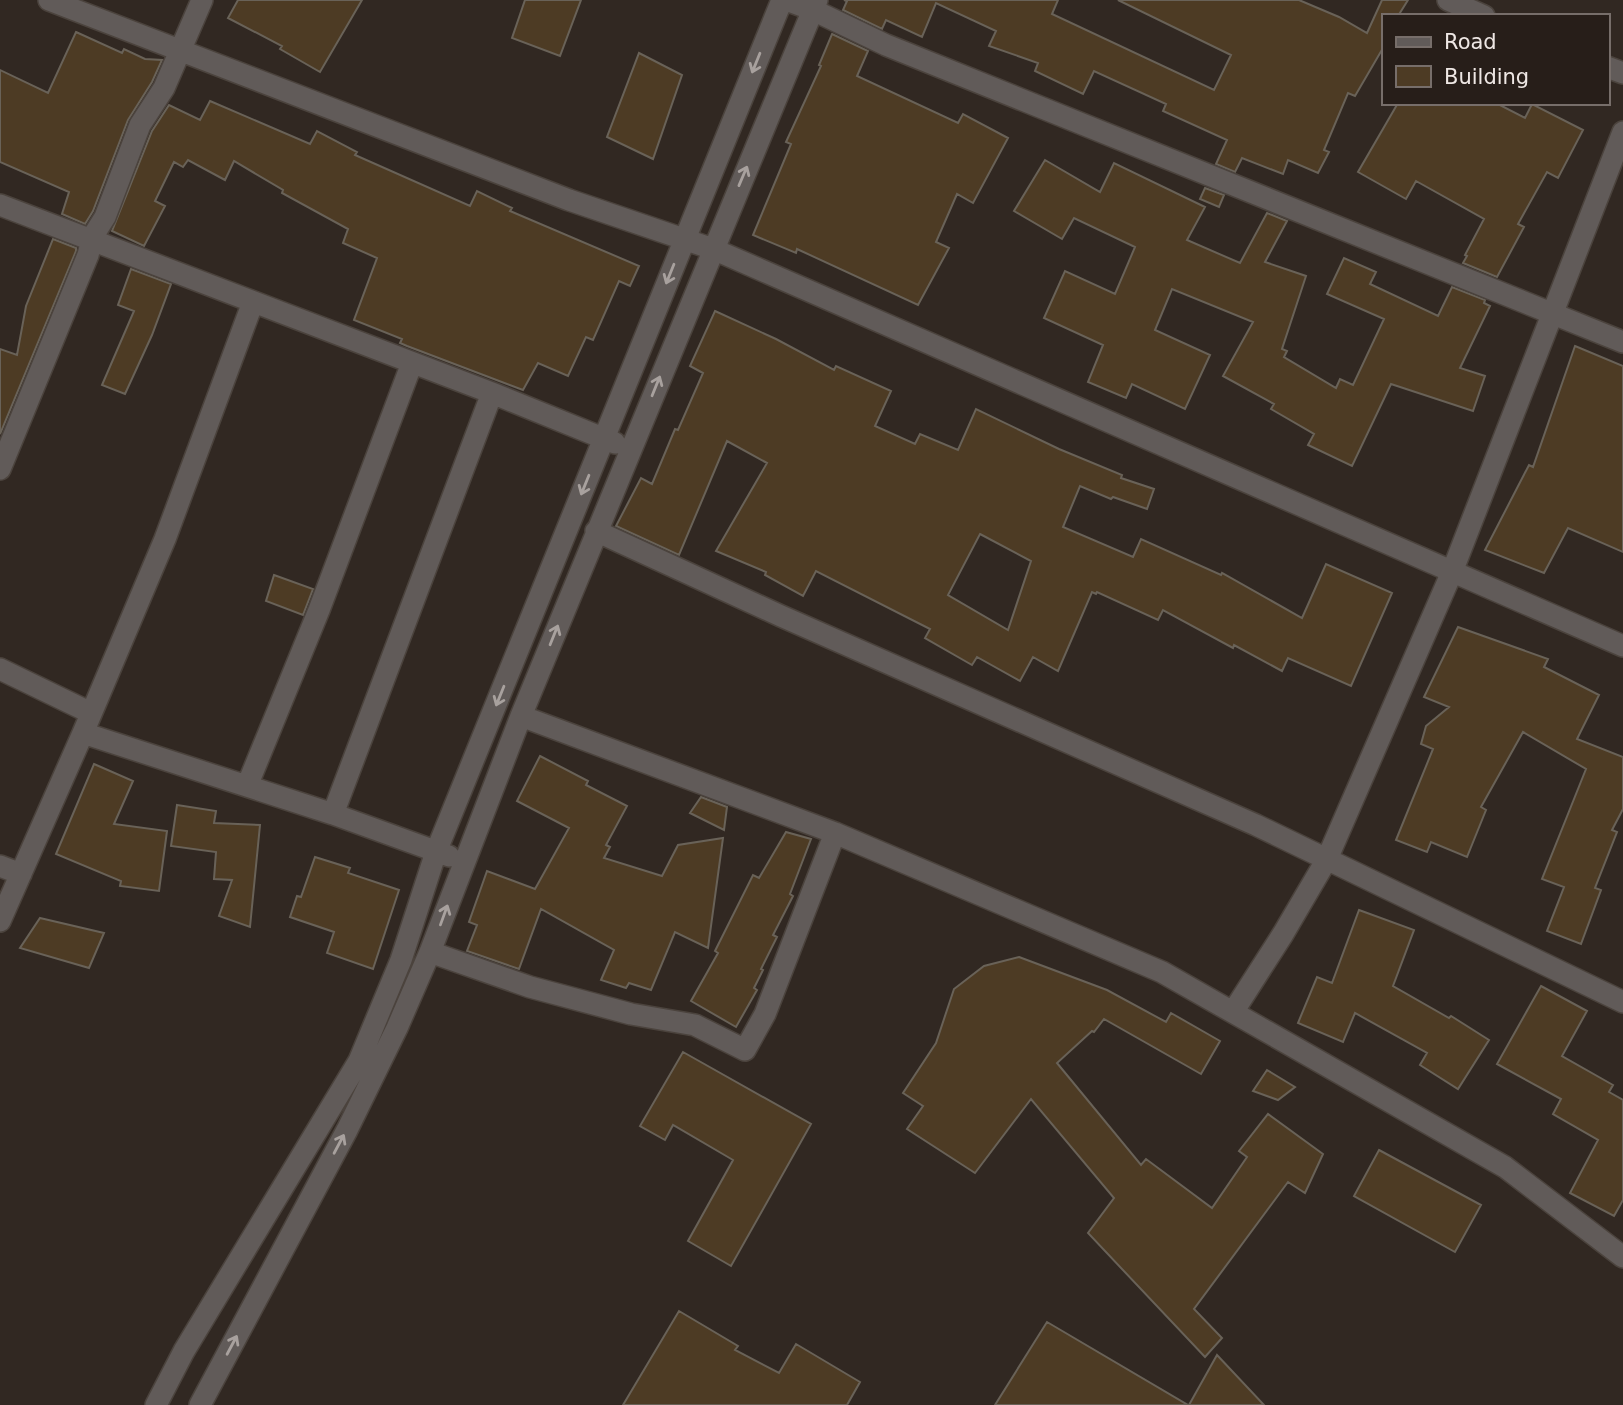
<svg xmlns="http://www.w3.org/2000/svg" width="1623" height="1405" font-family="'DejaVu Sans',sans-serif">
<rect width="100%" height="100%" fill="#312822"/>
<path fill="#4d3b24" stroke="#696258" stroke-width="2" fill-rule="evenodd" d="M238,0H362L320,72L280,49L282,46L228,18Z
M525,0H581L560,56L512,38Z
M844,0H1058L1052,14L1214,90L1231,55L1118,0H1299L1339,17L1367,33L1382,0H1408L1398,16H1383V48L1355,96L1348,93L1324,150L1329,152L1318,173L1288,160L1283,174L1242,158L1235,172L1216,164L1227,140L1163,111L1166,104L1094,71L1083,94L1035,71L1038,63L989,46L996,31L936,3L922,37L886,20L882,29L843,10L847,1Z
M76,32L122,53L124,49L145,59L162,60L152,82L128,120L93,211L85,224L62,214L69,192L0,162V70L48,93Z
M832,34L868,51L857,76L958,123L963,114L1008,138L973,203L957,194L936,242L949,248L918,305L797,249L796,253L753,235L791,144L786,142L821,66L819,65Z
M639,53L682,75L653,159L607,137Z
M210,101L310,144L317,131L357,152L355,155L470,206L477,191L512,208L510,211L639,266L630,286L619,281L593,340L586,337L568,376L538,363L523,390L407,346L400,343L402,339L354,320L377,258L343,243L348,229L282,193L283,190L234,161L225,180L188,160L183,167L174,162L155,201L165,206L144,246L112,231L152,131L169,105L200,120Z
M1398,103H1496L1525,118L1532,104L1583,130L1558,178L1547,172L1518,224L1524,227L1497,277L1463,263L1467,256L1465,255L1484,219L1416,181L1406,199L1358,172Z
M1045,160L1100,192L1114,163L1205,207L1187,240L1240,263L1267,213L1287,221L1265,262L1306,276L1282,349L1287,351L1284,357L1336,388L1340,379L1353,385L1384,319L1327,294L1344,258L1376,272L1370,284L1438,316L1452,287L1485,300L1484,303L1490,306L1460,368L1485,376L1473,411L1391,384L1352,466L1308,445L1314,434L1271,409L1274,404L1223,376L1253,322L1172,289L1155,330L1210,355L1185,409L1132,384L1126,398L1088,382L1103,345L1044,318L1065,271L1115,294L1135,247L1074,218L1062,239L1014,211Z
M1205,188L1224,195L1219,207L1200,199Z
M53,239L76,248V251L0,434V349L17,355L26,306Z
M131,269L171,284L152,335L125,394L102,385L134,311L118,305Z
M715,311L776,339L834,370L836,366L891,391L875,426L915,444L920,434L958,450L976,409L1059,449L1122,475L1121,478L1154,489L1147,509L1113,497L1111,499L1080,486L1063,527L1133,557L1141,539L1221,575L1222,573L1302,618L1326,564L1392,593L1351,686L1288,658L1282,671L1234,645L1233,648L1163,610L1158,620L1097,592L1096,594L1092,592L1058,671L1033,657L1020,681L977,657L972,665L925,638L930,629L816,571L803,596L765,575L766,572L716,551L767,463L727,441L679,555L616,526L641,478L652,484L675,429L678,430L703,373L690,366ZM980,534L1031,561L1008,630L948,595Z
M1575,346L1623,366V552L1568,528L1544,573L1485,550L1529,465L1533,467Z
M274,575L313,589L303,615L266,601Z
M1458,627L1548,659L1544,667L1599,695L1577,739L1623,757V809L1612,830L1617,832L1595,888L1601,890L1581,944L1547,931L1564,887L1542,879L1586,769L1523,732L1481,807L1486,810L1467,857L1431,842L1427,852L1396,840L1433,749L1421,744L1426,726L1449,707L1424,697Z
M540,756L588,781L586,785L627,806L606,845L610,847L604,858L662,876L678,845L723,838L708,948L675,932L651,990L629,983L626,988L601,980L614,950L541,909L519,969L467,951L477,925L469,922L487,871L535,889L569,828L517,801Z
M94,764L133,781L114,824L167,831L159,891L120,886L121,881L56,854Z
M701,797L727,807L724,830L690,813Z
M177,805L216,811L214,823L260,825L250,927L219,916L232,880L214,879L216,852L171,846Z
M786,832L811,839L790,894L793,896L773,935L777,937L761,969L763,970L754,988L757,990L736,1027L691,1001L718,953L715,951L753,875L759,878Z
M315,857L350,868L348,873L399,890L373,969L327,953L334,932L290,917L297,896L301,897Z
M1359,910L1414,930L1393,986L1449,1018L1451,1016L1489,1040L1458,1089L1420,1065L1427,1053L1355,1013L1343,1042L1298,1023L1317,977L1332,983Z
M40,918L104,933L89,968L20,948Z
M1019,957L1107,990L1166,1022L1171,1013L1220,1041L1201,1074L1104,1019L1094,1032L1092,1031L1057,1063L1141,1165L1146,1159L1212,1208L1247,1157L1239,1151L1268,1114L1323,1154L1305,1193L1288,1182L1194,1309L1222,1338L1205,1357L1088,1233L1114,1198L1031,1099L975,1173L907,1129L923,1106L903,1093L936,1043L954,989L984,966Z
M1541,986L1587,1011L1562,1056L1613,1085L1609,1092L1623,1100V1200L1614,1216L1570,1193L1598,1140L1553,1114L1561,1099L1497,1064Z
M683,1052L811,1124L731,1266L688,1241L733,1160L673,1125L665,1140L640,1126Z
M1267,1070L1295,1087L1278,1100L1253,1091Z
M1379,1150L1481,1205L1455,1252L1354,1196Z
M679,1311L738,1346L735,1350L779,1373L796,1344L860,1382L847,1405H623Z
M1047,1322L1188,1405H995Z
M1217,1355L1264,1405H1189Z"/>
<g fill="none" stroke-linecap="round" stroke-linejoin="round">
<g stroke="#4b433d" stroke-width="24">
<path id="minor" d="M49,0L569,200L713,249L1623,646
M786,0L813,10L886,45L1623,342
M1448,0L1484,16
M1607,67L1623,73
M0,205L492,393L615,443
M0,469L88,255L93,236L105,217L140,125L164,88L202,0
M596,531L781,616L1256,825L1623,1002
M0,669L91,713
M521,716L835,833L1162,972L1505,1167L1623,1257
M83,733L165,539L253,302
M247,786L319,610L412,363
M333,814L492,393
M0,866L21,874
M0,921L83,733L333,814L449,856
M430,952L530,987L631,1014L695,1025L745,1050L765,1014L835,833
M1233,1012L1283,934L1327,859L1452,572L1623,132
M156,1405L184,1351L359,1061L401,960L436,852L782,0
M200,1405L347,1130L397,1028L430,952L521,716L817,0"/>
</g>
<use href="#minor" stroke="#615b59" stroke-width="21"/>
</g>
<defs><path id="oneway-shaft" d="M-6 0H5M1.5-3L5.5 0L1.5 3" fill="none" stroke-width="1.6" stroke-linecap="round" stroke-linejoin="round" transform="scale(1.75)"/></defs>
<g stroke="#a8a19e">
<use href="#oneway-shaft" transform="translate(756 63) rotate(112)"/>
<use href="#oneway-shaft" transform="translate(743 176) rotate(-67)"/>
<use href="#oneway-shaft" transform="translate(670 274) rotate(112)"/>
<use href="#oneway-shaft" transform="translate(656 386) rotate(-68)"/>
<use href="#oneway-shaft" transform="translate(585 485) rotate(112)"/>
<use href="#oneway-shaft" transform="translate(554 635) rotate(-68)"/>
<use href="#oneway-shaft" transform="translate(500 696) rotate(112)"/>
<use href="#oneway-shaft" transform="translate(444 915) rotate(-70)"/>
<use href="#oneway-shaft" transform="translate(339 1144) rotate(-62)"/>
<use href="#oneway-shaft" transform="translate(232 1345) rotate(-62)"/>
</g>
<rect x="1382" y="14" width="228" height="91" fill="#271e19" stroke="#776e6a" stroke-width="2"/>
<rect x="1396" y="37" width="35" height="10" fill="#615b59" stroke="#776e6a" stroke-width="2"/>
<text x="1444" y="49" font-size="21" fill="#eee7e4">Road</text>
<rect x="1396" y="66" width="35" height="21" fill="#4d3b24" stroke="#776e6a" stroke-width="2"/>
<text x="1444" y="84" font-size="21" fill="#eee7e4">Building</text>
</svg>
